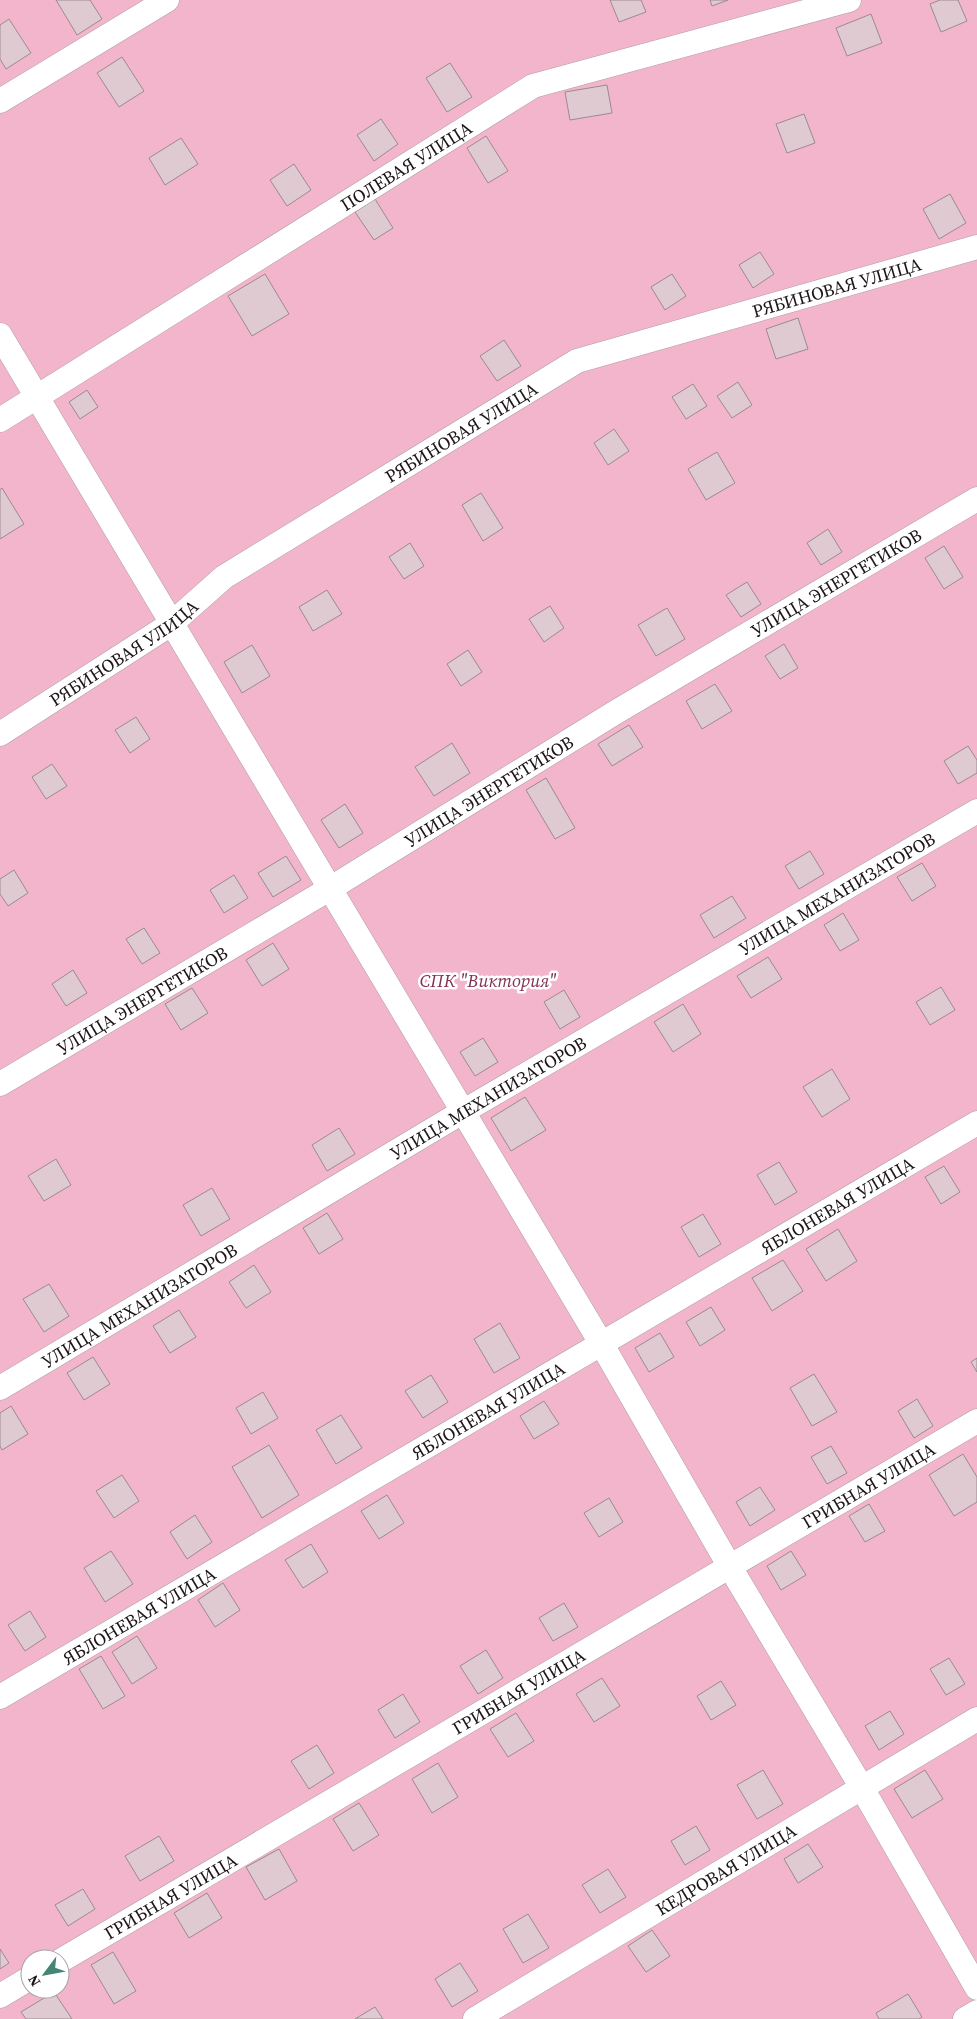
<svg xmlns="http://www.w3.org/2000/svg" width="977" height="2019" font-family="'Source Serif 4',serif">
<rect width="100%" height="100%" fill="#fef5f8"/>
<path fill="#f2b5cb" fill-rule="evenodd" d="M0,0H977V2019H0ZM30,1959H60V1989H30Z"/>
<path fill="#dfcad1" stroke="#9d8990" d="M56,0H90L102,19L77,35Z
M610,0H641L646,12L619,22Z
M710,0H728L712,6Z
M940,0H958L967,21L941,32L930,4Z
M871,14L882,43L847,56L836,28Z
M9,19L31,53L6,69L0,59V25Z
M122,57L144,91L119,107L97,73Z
M450,63L472,97L447,112L426,78Z
M607,85L612,113L570,120L565,92Z
M804,114L815,143L787,153L776,124Z
M381,119L398,144L374,161L357,135Z
M486,136L508,171L488,183L467,148Z
M181,138L198,164L165,185L149,158Z
M294,164L311,190L287,206L270,180Z
M950,194L966,223L939,239L923,209Z
M375,199L393,228L374,240L355,212Z
M760,252L774,274L753,288L739,265Z
M265,274L289,314L252,336L228,296Z
M672,274L686,296L665,310L651,287Z
M798,318L808,349L776,359L766,329Z
M504,340L521,366L497,381L480,356Z
M738,382L752,405L732,418L717,396Z
M693,384L707,406L686,419L672,397Z
M87,390L98,407L80,419L69,402Z
M614,429L629,451L608,465L594,443Z
M717,452L735,483L706,500L688,469Z
M2,488L24,524L0,539V490Z
M481,493L503,528L483,541L462,505Z
M828,529L842,552L821,565L807,543Z
M410,543L424,566L404,579L389,557Z
M944,546L963,577L944,589L925,558Z
M747,582L761,604L741,617L726,595Z
M327,590L342,614L313,631L299,607Z
M550,606L564,628L544,642L529,619Z
M667,608L685,639L656,656L638,625Z
M784,644L798,668L780,679L765,656Z
M252,645L270,676L242,693L224,662Z
M468,650L482,672L461,686L447,664Z
M715,684L732,711L702,729L686,701Z
M136,717L150,739L130,753L115,730Z
M629,725L643,747L612,766L598,744Z
M452,743L470,773L434,796L415,767Z
M968,746L977,760V773L958,784L944,761Z
M52,764L67,786L46,799L32,777Z
M546,778L575,828L555,839L526,790Z
M345,804L363,833L339,848L321,820Z
M810,851L824,874L799,889L785,866Z
M286,856L301,880L273,897L258,873Z
M922,863L936,886L912,901L897,877Z
M14,870L28,893L8,906L0,894V879Z
M234,875L248,898L224,913L210,890Z
M732,896L746,918L714,938L700,915Z
M843,913L859,940L840,951L824,925Z
M144,928L160,953L142,964L126,939Z
M273,943L289,969L262,986L246,960Z
M768,957L782,979L751,998L737,976Z
M73,970L87,993L66,1006L52,984Z
M941,987L955,1010L930,1025L916,1002Z
M192,988L208,1013L181,1030L165,1004Z
M564,990L580,1017L560,1029L544,1002Z
M683,1004L701,1034L673,1052L654,1022Z
M483,1038L498,1062L475,1076L460,1052Z
M832,1069L850,1099L822,1117L803,1087Z
M525,1097L546,1130L511,1151L491,1118Z
M339,1128L355,1154L327,1171L312,1145Z
M56,1159L71,1185L44,1201L28,1176Z
M779,1162L797,1192L775,1205L757,1175Z
M944,1166L960,1192L941,1204L925,1177Z
M212,1188L230,1219L201,1236L183,1205Z
M327,1213L343,1239L319,1254L303,1228Z
M703,1214L721,1244L699,1257L681,1227Z
M838,1229L857,1261L826,1281L806,1249Z
M783,1260L803,1291L772,1311L752,1278Z
M254,1265L271,1292L246,1308L229,1282Z
M49,1284L69,1316L44,1332L23,1299Z
M711,1307L725,1330L700,1346L686,1322Z
M179,1310L196,1337L170,1353L153,1326Z
M500,1323L520,1358L494,1373L474,1339Z
M660,1333L674,1357L649,1372L635,1348Z
M93,1357L110,1384L84,1400L67,1373Z
M977,1358V1372L971,1362Z
M814,1374L837,1412L812,1426L790,1388Z
M431,1375L448,1402L423,1418L405,1391Z
M263,1392L278,1418L251,1434L236,1408Z
M917,1399L933,1426L914,1438L898,1411Z
M544,1401L559,1424L534,1439L520,1416Z
M11,1406L28,1434L2,1450L0,1446V1413Z
M341,1415L362,1448L336,1464L316,1430Z
M269,1445L299,1495L262,1518L232,1467Z
M831,1446L847,1473L827,1484L811,1457Z
M963,1454L977,1477V1502L954,1516L929,1475Z
M122,1475L139,1501L114,1518L96,1491Z
M760,1487L775,1510L750,1526L736,1502Z
M387,1495L404,1523L379,1539L361,1511Z
M609,1498L623,1522L599,1537L584,1513Z
M869,1504L885,1531L865,1542L849,1516Z
M195,1515L212,1542L187,1559L170,1532Z
M311,1544L328,1572L303,1588L285,1560Z
M111,1551L133,1584L105,1602L84,1568Z
M791,1551L806,1575L781,1590L767,1566Z
M223,1583L240,1610L215,1627L198,1600Z
M564,1603L578,1627L553,1641L539,1618Z
M30,1611L46,1637L25,1651L8,1625Z
M137,1636L157,1668L132,1684L112,1652Z
M486,1650L503,1678L478,1694L460,1666Z
M101,1656L125,1696L103,1709L79,1669Z
M949,1658L965,1684L946,1695L930,1669Z
M602,1678L620,1706L594,1722L576,1694Z
M721,1681L736,1705L711,1720L697,1696Z
M403,1694L420,1722L395,1738L378,1710Z
M890,1711L904,1734L879,1750L865,1726Z
M516,1713L534,1741L508,1757L490,1729Z
M317,1745L334,1773L309,1789L291,1761Z
M438,1763L458,1797L432,1813L412,1779Z
M763,1770L783,1804L757,1819L737,1785Z
M925,1770L943,1799L912,1818L894,1789Z
M359,1803L379,1835L353,1851L333,1819Z
M696,1826L710,1850L685,1865L671,1841Z
M159,1836L174,1861L140,1881L125,1856Z
M808,1844L823,1867L798,1883L784,1859Z
M279,1849L297,1881L265,1900L246,1867Z
M608,1869L626,1897L600,1913L582,1885Z
M83,1889L95,1909L68,1926L55,1905Z
M207,1893L222,1918L189,1938L174,1913Z
M528,1914L549,1948L523,1963L503,1929Z
M652,1930L670,1956L646,1972L628,1946Z
M0,1949L9,1963L0,1969Z
M113,1952L136,1991L114,2004L91,1965Z
M460,1963L478,1991L452,2007L435,1979Z
M54,1992L72,2019H26L21,2012Z
M908,1994L922,2017L919,2019H879L876,2013Z
M375,2007L383,2019H355Z"/>
<g fill="none" stroke-linecap="round" stroke-linejoin="round">
<g stroke="#b19da4" stroke-width="25">
<g id="street">
<path d="M0,101L167,0"/>
<path d="M0,335L601,1343L730,1567L862,1788L977,1988"/>
<path id="s1" d="M0,420L533,86L849,0"/>
<path id="s2" d="M0,734L171,624L224,577L577,361L977,247"/>
<path id="s3" d="M0,1084L331,888L616,712L977,499"/>
<path id="s4" d="M0,1388L464,1111L977,811"/>
<path id="s5" d="M0,1697L977,1123"/>
<path id="s6" d="M60,1961L977,1421"/>
<path d="M0,1996L30,1978"/>
<path id="s7" d="M475,2019L977,1719"/>
<path d="M965,2019L977,2012"/>
</g>
</g>
<use href="#street" stroke="#fff" stroke-width="24"/>
</g>
<g text-anchor="middle" dominant-baseline="central" stroke-width="5" stroke-linejoin="round" paint-order="stroke">
<g font-size="18" fill="#1d1618" stroke="#fff">
<text stroke="none"><textPath href="#s1" startOffset="479">ПОЛЕВАЯ УЛИЦА</textPath></text>
<text stroke="none"><textPath href="#s2" startOffset="958">РЯБИНОВАЯ УЛИЦА</textPath></text>
<text stroke="none"><textPath href="#s2" startOffset="552">РЯБИНОВАЯ УЛИЦА</textPath></text>
<text stroke="none"><textPath href="#s3" startOffset="975">УЛИЦА ЭНЕРГЕТИКОВ</textPath></text>
<text stroke="none"><textPath href="#s2" startOffset="148">РЯБИНОВАЯ УЛИЦА</textPath></text>
<text stroke="none"><textPath href="#s3" startOffset="570">УЛИЦА ЭНЕРГЕТИКОВ</textPath></text>
<text stroke="none"><textPath href="#s4" startOffset="972">УЛИЦА МЕХАНИЗАТОРОВ</textPath></text>
<text stroke="none"><textPath href="#s3" startOffset="165">УЛИЦА ЭНЕРГЕТИКОВ</textPath></text>
<text stroke="none"><textPath href="#s4" startOffset="568">УЛИЦА МЕХАНИЗАТОРОВ</textPath></text>
<text stroke="none"><textPath href="#s5" startOffset="971">ЯБЛОНЕВАЯ УЛИЦА</textPath></text>
<text stroke="none"><textPath href="#s4" startOffset="162">УЛИЦА МЕХАНИЗАТОРОВ</textPath></text>
<text stroke="none"><textPath href="#s5" startOffset="566">ЯБЛОНЕВАЯ УЛИЦА</textPath></text>
<text stroke="none"><textPath href="#s6" startOffset="938">ГРИБНАЯ УЛИЦА</textPath></text>
<text stroke="none"><textPath href="#s5" startOffset="161">ЯБЛОНЕВАЯ УЛИЦА</textPath></text>
<text stroke="none"><textPath href="#s6" startOffset="532">ГРИБНАЯ УЛИЦА</textPath></text>
<text stroke="none"><textPath href="#s7" startOffset="292">КЕДРОВАЯ УЛИЦА</textPath></text>
<text stroke="none"><textPath href="#s6" startOffset="128">ГРИБНАЯ УЛИЦА</textPath></text>
</g>
<g font-size="18" font-style="italic" fill="#833055" stroke="#fff">
<text x="488" y="980">СПК "Виктория"</text>
</g>
</g>
<g transform="translate(45 1974) rotate(238)"><circle r="24" fill="#ffffff" stroke="#a5a2a3"/>
<path d="M0-4L9 19L0 12L-9 19Z" fill="#448576"/>
<text y="-8" font-size="14" font-weight="bold" text-anchor="middle" fill="#1d1618">N</text>
</g>
</svg>
